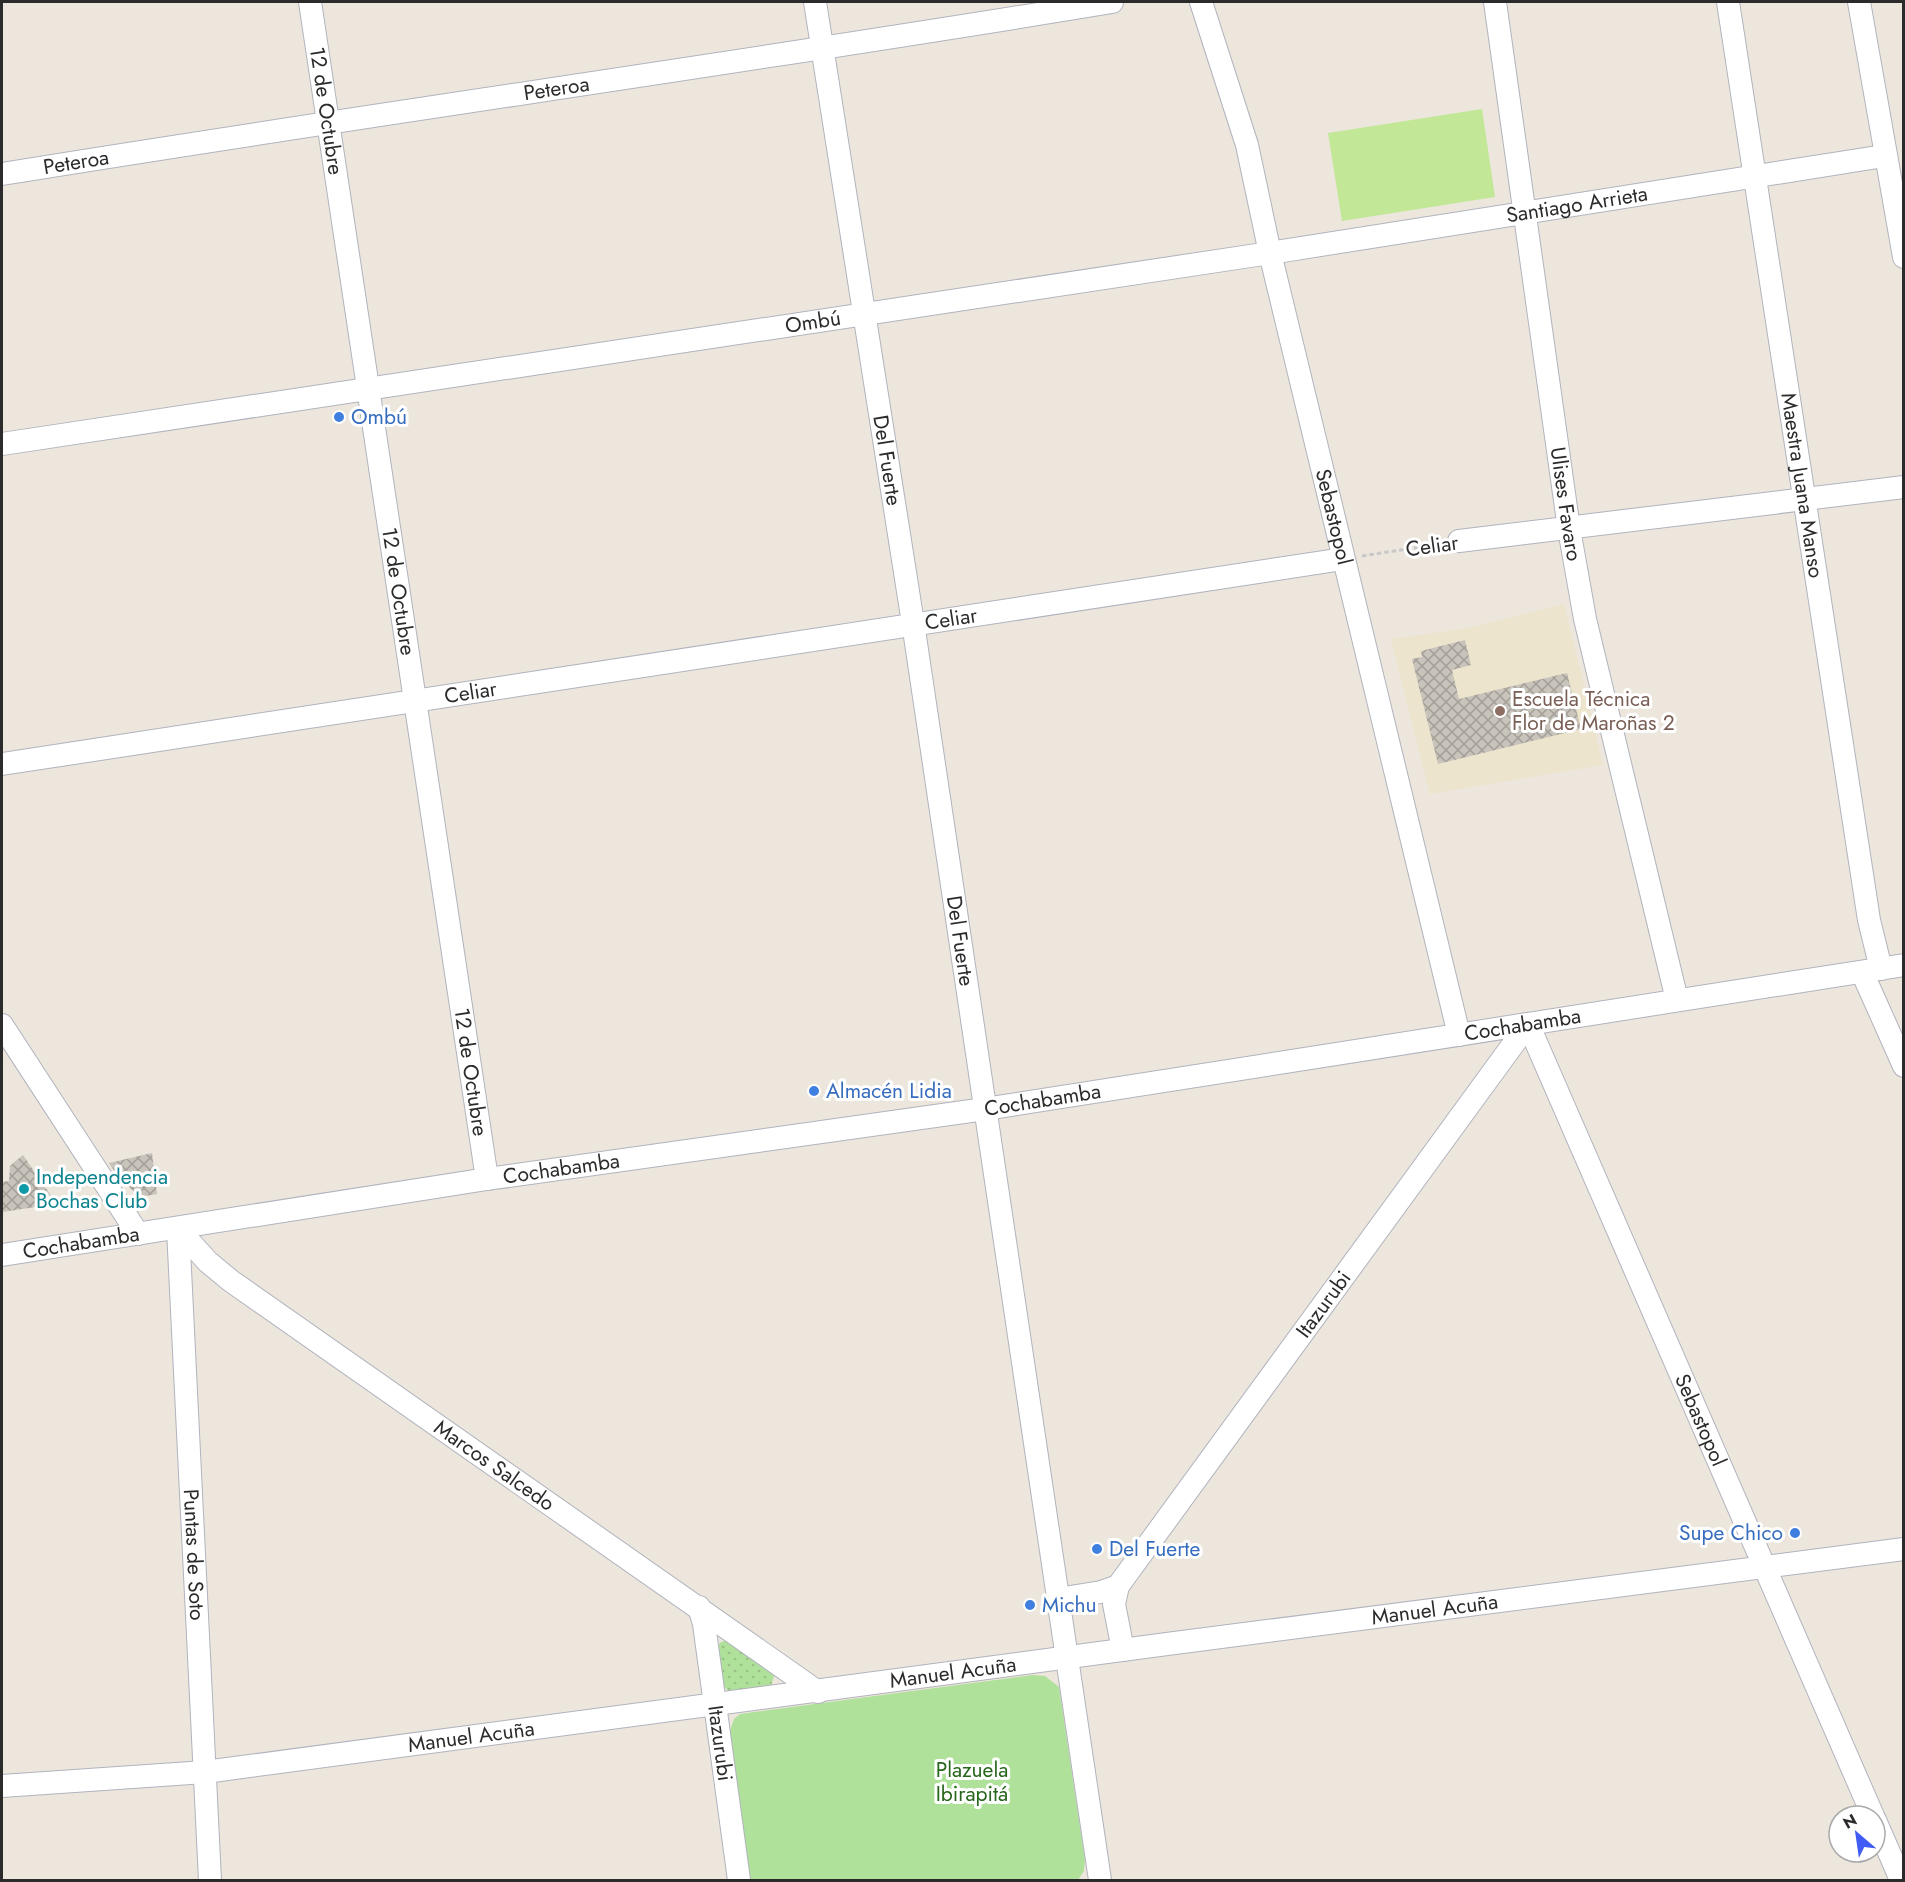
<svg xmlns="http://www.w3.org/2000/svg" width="1905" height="1882" font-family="Jost,sans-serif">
<defs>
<pattern id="grass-dots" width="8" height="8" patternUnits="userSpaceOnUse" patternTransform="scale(1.5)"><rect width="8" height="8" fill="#b0e19b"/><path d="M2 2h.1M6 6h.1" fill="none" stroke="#98c186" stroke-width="1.8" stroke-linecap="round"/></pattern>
<pattern id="building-cross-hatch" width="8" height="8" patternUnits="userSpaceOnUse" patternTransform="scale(1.5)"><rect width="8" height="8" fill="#c8c4bb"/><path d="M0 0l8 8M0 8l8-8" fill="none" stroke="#a39f98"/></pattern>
</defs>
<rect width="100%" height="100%" fill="#ece6dd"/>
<path fill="#ede4cd" d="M1564,604L1603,765L1430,794L1391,639L1468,628Z"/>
<path fill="url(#grass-dots)" d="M729,1640L771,1671L774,1676L771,1686L729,1691L724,1687L716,1648L721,1642Z"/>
<path fill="#b0e19b" d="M1033,1675L1045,1676L1059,1687L1085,1860L1084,1871L1078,1880H749L729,1733L734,1719L740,1714Z"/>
<path fill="#c2e897" d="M1482,109L1495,197L1342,221L1328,133Z"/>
<path fill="url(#building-cross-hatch)" d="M1465,640L1471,665L1452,670L1459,699L1567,673L1581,729L1438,764L1412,659L1422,657L1421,651Z
M152,1153L157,1194L139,1197L117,1175L109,1163Z
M23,1155L52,1197L42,1206L2,1212V1182L9,1181L10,1166Z"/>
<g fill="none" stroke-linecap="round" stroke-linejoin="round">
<g stroke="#b1b3be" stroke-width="24">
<g id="minor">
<path id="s1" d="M310,2L487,1179"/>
<path id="s2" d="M815,2L913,623L1100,1880"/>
<path id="s3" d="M1201,2L1247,145L1270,253L1459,1035"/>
<path id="s4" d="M1495,2L1569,529L1585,619L1677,1000"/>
<path id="s5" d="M1728,2L1869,920L1881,969"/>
<path d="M1859,2L1904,257"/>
<path id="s6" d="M2,174C371,114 743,63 1112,2"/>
<path id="s7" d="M2,444L1270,253L1884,156"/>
<path d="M1459,541L1904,487"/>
<path id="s8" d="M2,764L1343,559"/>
<path d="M1862,972L1904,1066"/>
<path id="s9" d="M1528,1024L1873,1816"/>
<path d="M2,1025L138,1234"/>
<path id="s10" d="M178,1229L208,1262L231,1281L818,1692"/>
<path id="s11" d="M178,1229L210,1880"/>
<path id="s12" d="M2,1255L487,1179L985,1109L1904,965"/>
<path d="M1058,1599L1101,1592L1118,1586"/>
<path id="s13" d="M699,1607L704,1624L739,1880"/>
<path id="s14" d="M1123,1650L1114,1604L1118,1586L1528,1024"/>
<path id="s15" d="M2,1786L205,1772L1167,1644L1904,1549"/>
<path d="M1875,1820L1901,1880"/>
</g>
</g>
<path stroke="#c8c8c8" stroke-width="3" stroke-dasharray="4.5 3" stroke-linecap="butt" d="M1362,556L1439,544"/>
<use href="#minor" stroke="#fff" stroke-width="22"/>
</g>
<g fill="#3f7fe0" stroke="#fff" stroke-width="2">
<circle cx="339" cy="417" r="6"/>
<circle cx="814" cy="1091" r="6"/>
<circle cx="1795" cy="1533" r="6"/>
<circle cx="1097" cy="1549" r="6"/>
<circle cx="1030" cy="1605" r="6"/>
</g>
<circle fill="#8d6e63" stroke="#fff" stroke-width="2" cx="1500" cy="711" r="6"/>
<circle fill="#0f9aa8" stroke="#fff" stroke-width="2" cx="24" cy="1189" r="6"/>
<g text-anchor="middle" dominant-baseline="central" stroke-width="6" stroke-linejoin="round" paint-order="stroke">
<g font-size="21" fill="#2b2b2b" stroke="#fff">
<text stroke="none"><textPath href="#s6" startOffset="561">Peteroa</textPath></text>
<text stroke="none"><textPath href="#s1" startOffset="110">12 de Octubre</textPath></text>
<text stroke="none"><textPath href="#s6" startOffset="75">Peteroa</textPath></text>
<text stroke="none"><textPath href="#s7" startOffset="1593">Santiago Arrieta</textPath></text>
<text stroke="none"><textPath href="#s7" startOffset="820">Ombú</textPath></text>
<text stroke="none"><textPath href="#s2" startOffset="464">Del Fuerte</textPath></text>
<text stroke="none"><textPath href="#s5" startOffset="489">Maestra Juana Manso</textPath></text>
<text stroke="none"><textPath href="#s4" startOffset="507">Ulises Favaro</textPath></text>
<text stroke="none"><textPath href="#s3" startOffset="532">Sebastopol</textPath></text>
<text transform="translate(1432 546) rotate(-8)">Celiar</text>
<text stroke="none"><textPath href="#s1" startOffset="596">12 de Octubre</textPath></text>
<text stroke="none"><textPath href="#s8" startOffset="960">Celiar</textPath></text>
<text stroke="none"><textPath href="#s8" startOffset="474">Celiar</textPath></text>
<text stroke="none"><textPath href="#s2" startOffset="950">Del Fuerte</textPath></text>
<text stroke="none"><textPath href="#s12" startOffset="1538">Cochabamba</textPath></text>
<text stroke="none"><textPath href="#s1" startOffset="1082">12 de Octubre</textPath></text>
<text stroke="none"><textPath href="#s12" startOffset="1052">Cochabamba</textPath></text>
<text stroke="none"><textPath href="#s12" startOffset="566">Cochabamba</textPath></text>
<text stroke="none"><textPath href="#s12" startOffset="80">Cochabamba</textPath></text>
<text stroke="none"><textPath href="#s14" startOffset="414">Itazurubi</textPath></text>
<text stroke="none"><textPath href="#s9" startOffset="432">Sebastopol</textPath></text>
<text stroke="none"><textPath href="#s10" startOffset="396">Marcos Salcedo</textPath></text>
<text stroke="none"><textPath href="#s11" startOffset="326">Puntas de Soto</textPath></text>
<text stroke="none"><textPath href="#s15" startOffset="1444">Manuel Acuña</textPath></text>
<text stroke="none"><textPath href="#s15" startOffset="958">Manuel Acuña</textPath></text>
<text stroke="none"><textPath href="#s15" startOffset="472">Manuel Acuña</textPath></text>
<text stroke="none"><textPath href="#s13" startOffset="138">Itazurubi</textPath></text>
</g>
<g font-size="21" fill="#366cbe" stroke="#fff" text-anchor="start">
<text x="351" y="417">Ombú</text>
<text x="826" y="1091">Almacén Lidia</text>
<text x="1783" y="1533" text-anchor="end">Supe Chico</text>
<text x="1109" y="1549">Del Fuerte</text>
<text x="1042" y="1605">Michu</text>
</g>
<g font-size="21" fill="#785e54" stroke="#fff" text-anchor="start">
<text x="1512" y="699">Escuela Técnica<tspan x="1512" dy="24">Flor de Maroñas 2</tspan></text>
</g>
<g font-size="21" fill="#0d838f" stroke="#fff" text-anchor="start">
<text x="36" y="1177">Independencia<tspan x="36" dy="24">Bochas Club</tspan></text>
</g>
<g font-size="21" fill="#28661c" stroke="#fff">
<text x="972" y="1770">Plazuela<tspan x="972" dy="24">Ibirapitá</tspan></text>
</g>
</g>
<rect width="1905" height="1882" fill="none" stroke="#2b2b2b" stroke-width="6"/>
<g transform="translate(1857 1834) rotate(331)"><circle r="28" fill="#ffffff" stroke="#aaaaaa" stroke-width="1.5"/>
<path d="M0-4.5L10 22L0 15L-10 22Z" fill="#415bf5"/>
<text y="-9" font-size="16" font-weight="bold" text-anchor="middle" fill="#2b2b2b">N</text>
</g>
</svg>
